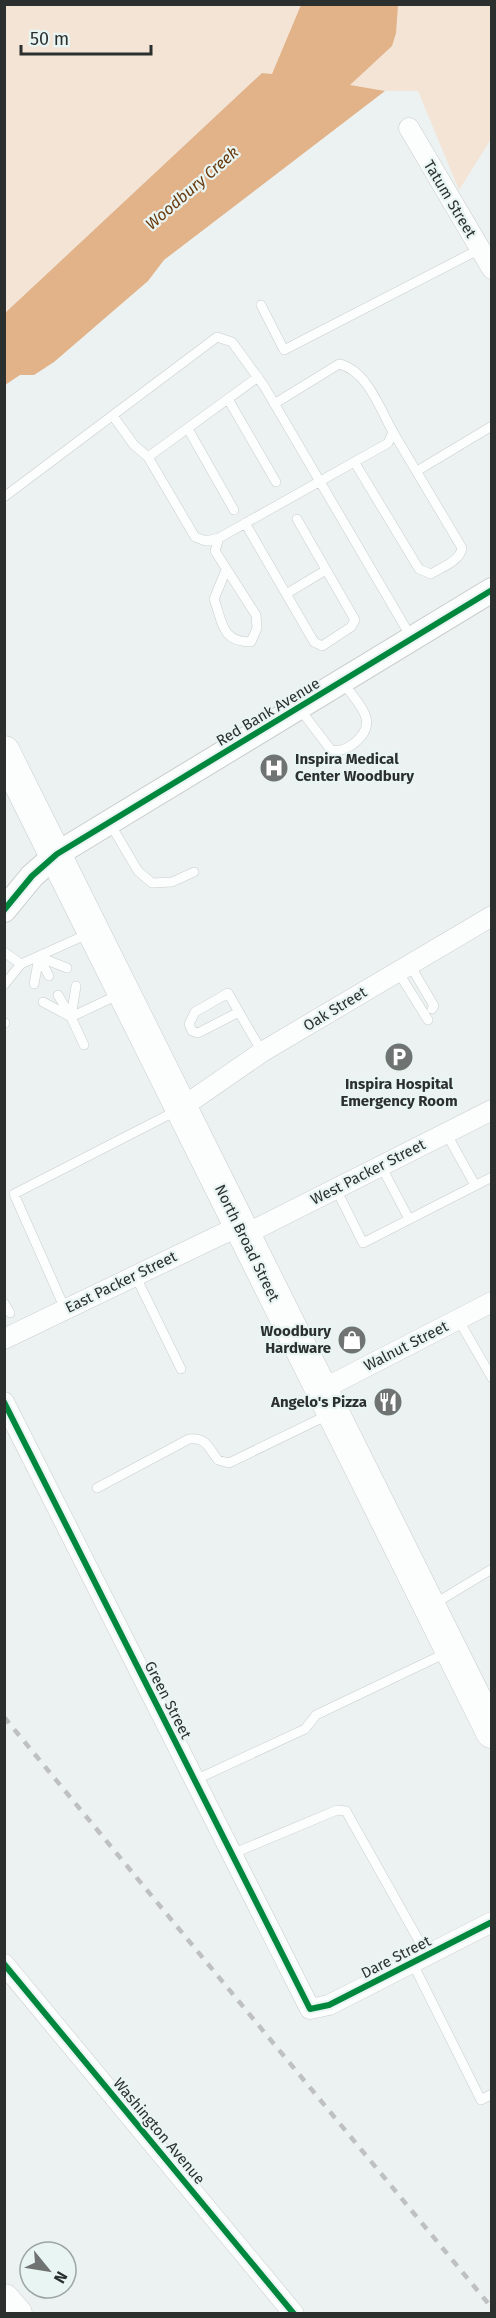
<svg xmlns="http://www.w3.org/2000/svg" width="496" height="2318" font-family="'Fira Sans',sans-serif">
<rect width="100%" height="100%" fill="#ecf2f1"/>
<path fill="#f4e4d5" d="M5,5H491V139L459,190L418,91H385L262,73L5,313Z"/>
<path fill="#e2b289" d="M301,5H398L396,33L392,46L350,85L385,91L164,260L148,281L54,362L34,375H20L5,385V313L262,73L272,74Z"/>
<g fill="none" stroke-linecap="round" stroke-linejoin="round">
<g stroke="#c9cecd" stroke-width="10">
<path id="service" d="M261,305L284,350L480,249
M228,399L276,482
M113,416L134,445L148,457L258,377
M188,429L234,510
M148,457L195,537L206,541L219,538
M355,463L419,569L431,574C442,567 460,561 462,548L393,432
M417,471L492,426
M4,497L217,337L232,342L264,386L411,637
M245,523L314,642L322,646L351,627L355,620L297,519
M226,570L214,599C223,623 221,642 251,642L257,628L256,615L215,551L219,538L388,443L393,432C380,409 367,370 339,364L274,404
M286,594L326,570
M299,708L331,750C340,752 346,749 353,744C382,722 358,705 343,682
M109,822L138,871L152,883L172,882L194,872
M4,952L21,964L90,933
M410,965L434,1006L432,1009
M398,972L428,1020
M49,976L39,957L67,968
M34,984L39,957
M4,985L21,964
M58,995L71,1017
M43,1002L71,1017
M239,1012L198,1033L192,1031L189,1024L195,1012L228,993L262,1052
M71,1017L76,986
M4,1023H5
M84,1045L71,1017L120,994
M446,1133L475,1185
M381,1166L409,1219
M336,1189L363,1243L492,1177
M135,1275L181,1369
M4,1303L10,1313
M65,1309L14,1194L176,1111
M458,1319L492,1378
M97,1488L189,1439C206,1437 208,1447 218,1460L229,1463L330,1414
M434,1604L492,1569
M195,1780L305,1729L316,1715L448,1652
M232,1854L337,1810L346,1811L427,1955
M412,1962L481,2100L492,2094"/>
</g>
<g stroke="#c9cecd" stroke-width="21">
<path id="minor" d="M409,128L492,269
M181,1108L262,1052L492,916
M244,1235L492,1110
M4,1339L239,1226
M321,1390L492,1302
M4,1402L310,2009L329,2005L492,1922
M4,1964L294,2314"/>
</g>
<g stroke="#c9cecd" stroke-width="26">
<path id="tertiary" d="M4,910L32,876L57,854L492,590"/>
</g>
<g stroke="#c9cecd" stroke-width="33">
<path id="primary" d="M4,752L492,1732
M4,2300L16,2314"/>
</g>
<use href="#service" stroke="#fcfdfd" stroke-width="9"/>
<use href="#minor" stroke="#fcfdfd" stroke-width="20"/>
<use href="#tertiary" stroke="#fcfdfd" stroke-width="24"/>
<use href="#primary" stroke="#fcfdfd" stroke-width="32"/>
<path stroke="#bfc1c1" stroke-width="4.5" stroke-dasharray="8 8" stroke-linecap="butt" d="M4,1717L492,2308"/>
<g stroke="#e9f5f3" stroke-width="10">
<path id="cycleway" d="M4,910L32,876L57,854L492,590
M4,1402L310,2009L329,2005L492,1922
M4,1964L294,2314"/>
</g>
<use href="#cycleway" stroke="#00873e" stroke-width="6"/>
</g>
<defs>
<g id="hospital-disc" transform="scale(1.5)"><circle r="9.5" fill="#6f7473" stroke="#e9f5f3"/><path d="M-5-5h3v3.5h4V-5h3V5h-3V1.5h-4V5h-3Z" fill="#fff"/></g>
<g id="parking-disc" transform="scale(1.5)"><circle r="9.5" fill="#6f7473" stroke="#e9f5f3"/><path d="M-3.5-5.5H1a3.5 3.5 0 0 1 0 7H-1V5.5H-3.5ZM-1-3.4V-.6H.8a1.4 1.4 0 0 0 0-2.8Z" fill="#fff"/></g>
<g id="shop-disc" transform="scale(1.5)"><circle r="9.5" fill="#6f7473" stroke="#e9f5f3"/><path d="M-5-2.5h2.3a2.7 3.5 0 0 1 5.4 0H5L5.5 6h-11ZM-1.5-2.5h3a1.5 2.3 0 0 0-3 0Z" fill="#fff"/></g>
<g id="restaurant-disc" transform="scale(1.5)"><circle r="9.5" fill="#6f7473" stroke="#e9f5f3"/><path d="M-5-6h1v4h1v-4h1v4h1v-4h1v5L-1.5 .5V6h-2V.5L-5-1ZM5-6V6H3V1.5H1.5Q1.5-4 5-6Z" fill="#fff"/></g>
</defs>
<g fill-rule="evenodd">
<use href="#hospital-disc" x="274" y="768"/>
<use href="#parking-disc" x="399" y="1057"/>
<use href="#shop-disc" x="352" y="1340"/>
<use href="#restaurant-disc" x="388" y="1402"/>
</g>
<g text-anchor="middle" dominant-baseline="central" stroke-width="4.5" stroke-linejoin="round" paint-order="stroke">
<g font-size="15" fill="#2b302f" stroke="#e9f5f3">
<text transform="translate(450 199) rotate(59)">Tatum Street</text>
<text transform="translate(268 712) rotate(-31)">Red Bank Avenue</text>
<text transform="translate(335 1009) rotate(-31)">Oak Street</text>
<text transform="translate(368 1172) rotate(-27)">West Packer Street</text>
<text transform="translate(247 1243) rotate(64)">North Broad Street</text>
<text transform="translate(121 1282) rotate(-26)">East Packer Street</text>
<text transform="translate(406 1346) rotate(-27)">Walnut Street</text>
<text transform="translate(168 1700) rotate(63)">Green Street</text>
<text transform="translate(396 1957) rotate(-27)">Dare Street</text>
<text transform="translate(159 2131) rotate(50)">Washington Avenue</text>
</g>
<g font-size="15" font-weight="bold" fill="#2b302f" stroke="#e9f5f3" text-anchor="end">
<text x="295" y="759" text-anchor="start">Inspira Medical<tspan x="295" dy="17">Center Woodbury</tspan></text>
<text x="399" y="1084" text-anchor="middle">Inspira Hospital<tspan x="399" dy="17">Emergency Room</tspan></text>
<text x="331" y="1331">Woodbury<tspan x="331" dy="17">Hardware</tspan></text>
<text x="367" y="1402">Angelo's Pizza</text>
</g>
<g font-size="16" font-style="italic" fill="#693b0e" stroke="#e9f5f3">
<text transform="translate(192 188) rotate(-41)">Woodbury Creek</text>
</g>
</g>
<rect width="496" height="2318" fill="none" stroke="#2b302f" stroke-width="12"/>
<g transform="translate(48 2270) rotate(120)"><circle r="28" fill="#e9f5f3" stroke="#9da6a5" stroke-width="1.5"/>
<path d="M0-4.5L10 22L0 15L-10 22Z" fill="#6f7473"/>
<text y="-9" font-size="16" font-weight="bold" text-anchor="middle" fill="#2b302f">N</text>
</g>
<path d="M21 45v9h130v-9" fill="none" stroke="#2b302f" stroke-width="3"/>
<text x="30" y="45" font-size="18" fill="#2b302f" stroke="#e9f5f3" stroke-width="4.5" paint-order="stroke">50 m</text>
</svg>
